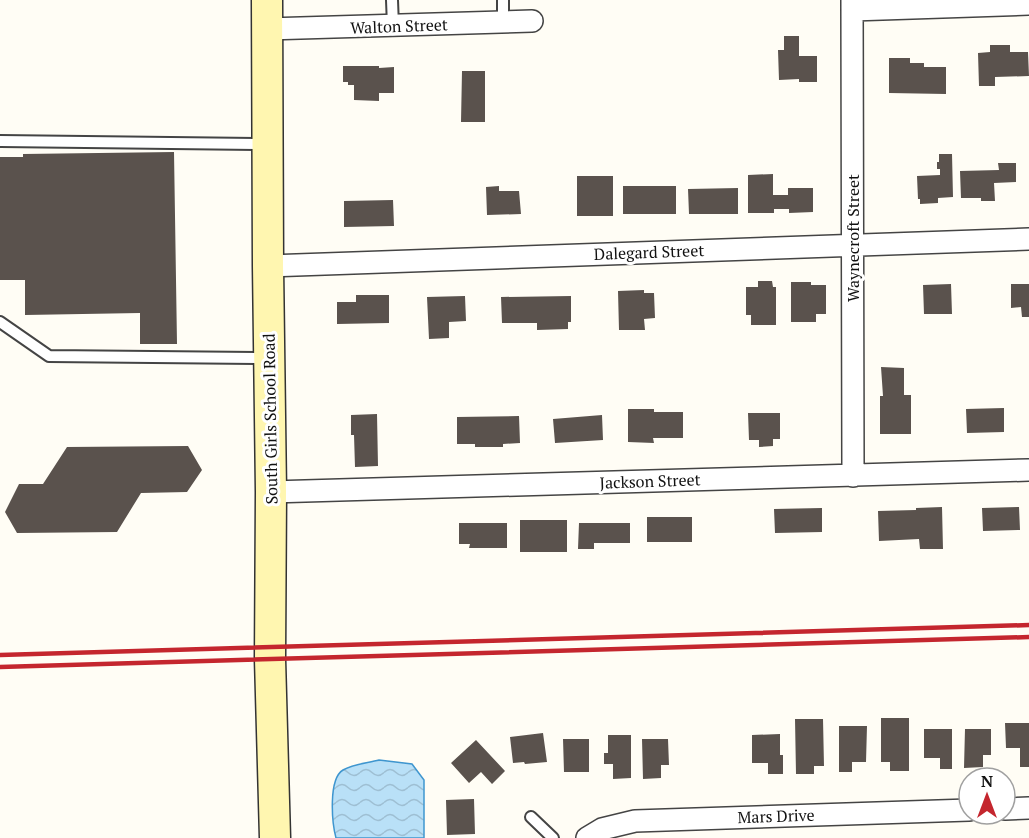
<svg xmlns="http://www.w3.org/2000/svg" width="1029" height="838" font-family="'PT Serif',serif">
<defs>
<pattern id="water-waves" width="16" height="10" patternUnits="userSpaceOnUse" patternTransform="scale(1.5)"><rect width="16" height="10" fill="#b9e0f7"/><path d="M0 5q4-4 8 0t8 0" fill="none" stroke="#9ebfd3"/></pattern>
</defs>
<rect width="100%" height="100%" fill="#fffdf5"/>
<path fill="url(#water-waves)" stroke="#3f96cf" stroke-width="1.5" d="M379,760L412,764L424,780V838H336C332,823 328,779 343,770C353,764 368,763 379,760Z"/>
<path fill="#5a524d" d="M784,36H799V56H817V82H799V79L779,80L778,50H784Z
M990,45H1010V52H1028L1029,76L995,77V86H979L978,53L990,52Z
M889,58H910V63H924V67H946V94L889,93Z
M343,66H379V68L394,67V93H379V101L354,100V85H348V82H343Z
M462,71H485V122H461Z
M174,152L177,344H140V313L25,315V280H0V157H23V154Z
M939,154H952L953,197L938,198V203L920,204V199H918L917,176L940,175V169H937V162H939Z
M998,163H1016V182L994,183L995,201H981V198H961L960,171L999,170Z
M773,174V195H788V188H813V212L789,213V209H774V213H748V175Z
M577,176H613V216H577Z
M499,186V191H519L521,214L487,215L486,187Z
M623,186H676V214H623Z
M738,188V214H689L688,189Z
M393,200L394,226L344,227V201Z
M758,281H772L773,287H776V325H751V315H746V287H758Z
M791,282H811V285H826V314H816V322H791Z
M951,284L952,314H924L923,285Z
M1011,284H1029V317H1022L1021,307L1011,308Z
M644,290V293H654L655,318L644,319L645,330H619L618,291Z
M356,295H389V323L337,324V302H356Z
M465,296L466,321L449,322V338L429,339L427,297Z
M571,296V322H568V329L537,330V323H502L501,297Z
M881,367L904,368V395H911V434H880V396H883Z
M1004,408V432L967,433L966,409Z
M628,409H654V412H683V438H653L654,443L628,442Z
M748,413H780V439H773V446L759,447V440H749Z
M377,414L378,466L355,467L354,435H351V415Z
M602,415L603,440L555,443L553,419Z
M519,416L520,443L503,444V447H475V444H457V417Z
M188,446L202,470L187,492L141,493L117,532L17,533L5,512L19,484H43L67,447Z
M942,507L943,549H920L919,539L879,541L878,511L916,510V508Z
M1019,507L1020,530L983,531L982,508Z
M822,508V532L775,533L774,509Z
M647,517H692V542H647Z
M520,520H567V552H520Z
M459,523H507V548H469L470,544H459Z
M579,523H630V543H594V549H578Z
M881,718H909V771H890V762H881Z
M795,719H823L824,766H814V774H796Z
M1005,723H1029V767H1020V748H1006Z
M839,726H867L866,762H852V772H839Z
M924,729H952V769H940V758H924Z
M965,729H991V755H983V767L964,768Z
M543,733L547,762L525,764L524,762L513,763L510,737Z
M780,734V755H783V774H768V763H752V735Z
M608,735H631V778L613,779V764H604V753H608Z
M563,739H589V772H564Z
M642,739H668L669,765H661V778L643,779Z
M476,740L505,771L492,784L481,772L469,783L451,763Z
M474,799L475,834L447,835L446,800Z"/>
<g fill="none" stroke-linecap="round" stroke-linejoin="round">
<g stroke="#444" stroke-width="14">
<path id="lane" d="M392,0L393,26
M503,0V22
M0,141L267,144
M0,322L49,356L266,358
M531,817L553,838"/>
</g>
<g stroke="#444" stroke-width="24">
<path id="street" d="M852,0L853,476
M852,10L1029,4
M267,29L532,21
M268,266L1029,239
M271,492L1029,470
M1005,809L1029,808
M587,838L602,829L635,821L969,810"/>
</g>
<g stroke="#333" stroke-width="33">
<path id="secondary" d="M267,0L268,266L271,492L270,659L275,838"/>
</g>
<use href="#lane" stroke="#fff" stroke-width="10"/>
<use href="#street" stroke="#fff" stroke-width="21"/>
<use href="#secondary" stroke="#fff6b0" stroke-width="30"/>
<path stroke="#c4262e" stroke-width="4.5" d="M0,655L1029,625
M0,667L1029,637"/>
</g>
<g text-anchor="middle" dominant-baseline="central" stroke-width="6" stroke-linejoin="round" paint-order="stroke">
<g font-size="16" fill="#111" stroke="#fff">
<text transform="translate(399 26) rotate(-2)">Walton Street</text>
<text transform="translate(853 238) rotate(-90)">Waynecroft Street</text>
<text transform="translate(649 252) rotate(-2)">Dalegard Street</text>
<text transform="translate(270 419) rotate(-91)">South Girls School Road</text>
<text transform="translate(650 481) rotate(-2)">Jackson Street</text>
<text transform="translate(776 816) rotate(-2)">Mars Drive</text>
</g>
</g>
<g transform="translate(987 796)"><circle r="28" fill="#ffffff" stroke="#a0a0a0" stroke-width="1.5"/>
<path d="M0-4.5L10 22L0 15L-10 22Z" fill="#c4262e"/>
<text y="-9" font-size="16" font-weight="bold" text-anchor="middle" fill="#111111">N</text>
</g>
</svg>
